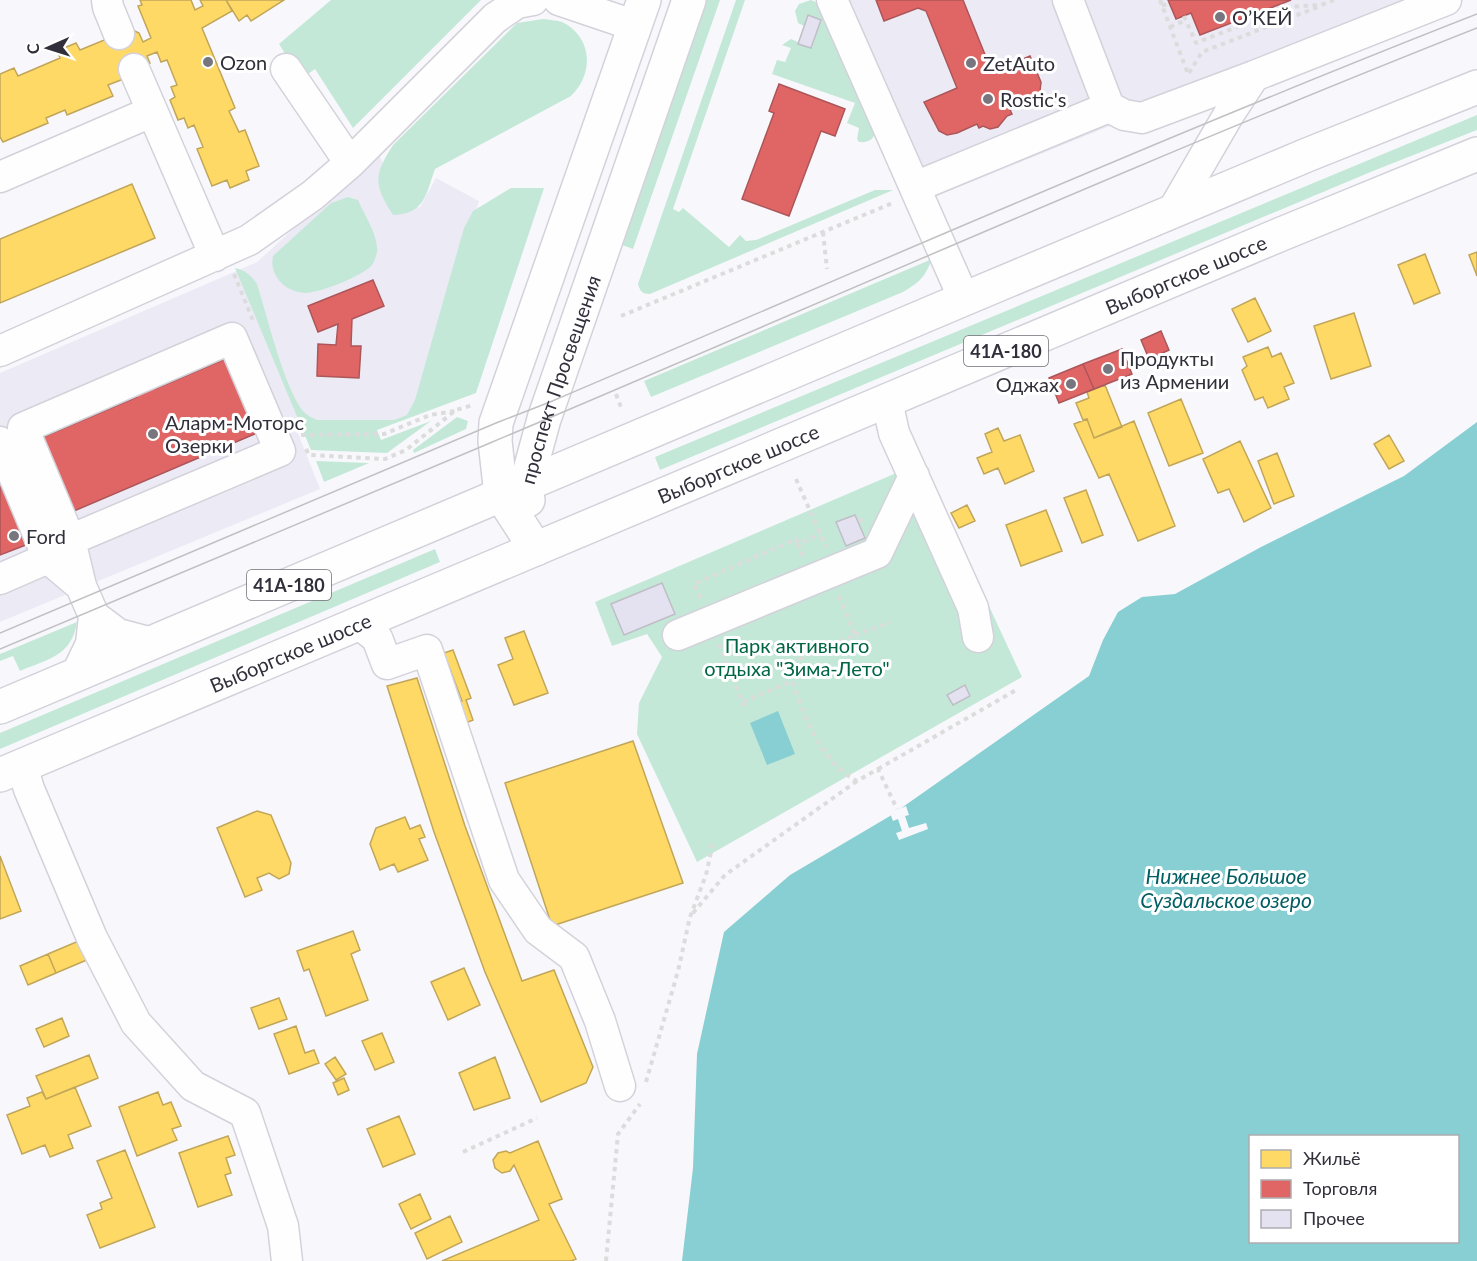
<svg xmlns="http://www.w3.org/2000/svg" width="1477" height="1261" font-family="Lato,sans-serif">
<rect width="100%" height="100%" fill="#f8f8fc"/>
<path fill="#eceaf5" d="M844,0H1422L927,200Z
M378,152L403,207H420L436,178L479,201L417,401L410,416L395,422L294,423L320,489L0,622V373L257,262Z"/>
<path fill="#c4e8d8" d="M331,0H481L353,128L315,69L301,79L279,44Z
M706,0H720L633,249L622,245Z
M736,0H745L673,209L679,212L683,208L729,247L740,235L746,241L756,240L875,190H893L650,294C642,294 640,291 638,284Z
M811,0L822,5L876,129C875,139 869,143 859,142L857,139L859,128L847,123L855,103L772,74L777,60L785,62L791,48L782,45L791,39L812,48L821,20L808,15L804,26L798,23L795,11L799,4Z
M543,19C549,20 556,20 562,22C593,37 594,74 571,96L435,169C426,194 425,214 393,215C373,184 374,175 393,145L517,23Z
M1477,115V130L1373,171L660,470L655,457Z
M511,188H544L476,393L377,430L381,440L431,421L387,453L311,450L235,268C246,271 251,275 257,284C267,315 285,392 305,413C308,416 313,418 317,420H394L407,415L415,400L464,228L473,211Z
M348,197L358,200C364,214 376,232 377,247C378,251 375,261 372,265C363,276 319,293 305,293C285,292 269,276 273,256L331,203Z
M932,259C925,277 920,282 903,292L651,397L644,381Z
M457,417L468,421L466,429L414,453L413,450Z
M316,461L369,463L324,482Z
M922,462L1022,677L697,862L637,734L639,703L662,657L647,634L612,646L595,602Z
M435,549L440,562L0,749V733Z
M77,622C72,656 48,659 20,671L13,656L0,661V654Z"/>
<path fill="#88cfd3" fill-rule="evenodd" d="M1477,422V1261H682L693,1168L697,1054L724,932L790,875L890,816L1089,676L1103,640L1118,612L1142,597L1175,594L1261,547L1404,476ZM1250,1136H1458V1242H1250Z
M778,711L795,754L767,765L750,723Z"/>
<path fill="#f8f8fc" d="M906,806L909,815L905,816L909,828L926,823L928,829L899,840L896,833L902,831L898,819L893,821L890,813Z"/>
<path fill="#ffd966" stroke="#c1a659" stroke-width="1.5" d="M140,0H191L195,10L203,6L200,0H226L232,11L202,28L235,108L229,111L239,132L245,130L259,166L246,171L249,180L230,188L227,180L212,186L197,149L203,147L194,125L188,128L184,118L178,120L170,100L175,97L171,87L177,85L167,60L161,62L157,52L147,56L150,63L124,73L126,78L108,85L113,96L67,115L65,110L46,118L48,123L3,142L0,137V74L14,68L18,76L60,58L57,51L76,43L80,50L131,29L139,33L143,42L151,38L138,6L142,5Z
M226,0H284L251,21L247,15L239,21Z
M132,184L155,238L0,303V239Z
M1477,252V276L1469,255Z
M1425,254L1440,293L1414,304L1398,265Z
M1255,298L1271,331L1248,342L1232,309Z
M1354,313L1371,366L1331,379L1314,326Z
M1268,347L1272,357L1281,353L1294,383L1284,387L1289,399L1268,408L1263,397L1255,400L1242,370L1247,366L1243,357Z
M1105,385L1122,427L1094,438L1087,419L1083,420L1076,403L1089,398L1087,392Z
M1181,399L1203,453L1169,466L1148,413Z
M1087,419L1094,438L1134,421L1175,526L1138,541L1109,474L1099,478L1074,424Z
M998,428L1004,441L1020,435L1034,471L1005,484L998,468L984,474L977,458L992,452L985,434Z
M1389,435L1404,461L1389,469L1374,444Z
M1240,441L1271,508L1244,522L1229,489L1218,493L1203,459Z
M1277,453L1294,496L1274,504L1258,461Z
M1086,490L1103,535L1082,543L1064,498Z
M967,505L975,521L959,528L951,513Z
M1046,510L1062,551L1021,566L1006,525Z
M524,631L548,693L514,705L498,665L513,659L505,638Z
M453,650L471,698L466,700L473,720L463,724L456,703L462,701L444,653Z
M417,678L465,826L522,981L554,970L593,1067L586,1083L541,1102L485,972L434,832L387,686Z
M633,741L683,883L552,926L505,783Z
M257,811L271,815L291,863L289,874L279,879L269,873L257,878L262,890L245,897L217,828Z
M405,817L410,829L420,825L425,837L419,839L428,860L398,872L394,864L380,870L370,844L376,828Z
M0,856L21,911L0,919Z
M353,931L360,950L351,954L368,1000L326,1016L309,969L304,971L297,951Z
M81,940L89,959L56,973L48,954Z
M48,954L56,973L28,985L20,966Z
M464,968L480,1005L448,1020L431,982Z
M279,998L287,1019L259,1029L251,1008Z
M62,1018L69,1036L44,1047L36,1029Z
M296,1026L305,1053L314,1050L319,1063L289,1074L274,1034Z
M382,1033L394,1062L375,1070L362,1041Z
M89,1055L98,1078L46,1099L36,1076Z
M335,1057L346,1074L336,1080L325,1064Z
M495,1057L510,1098L474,1110L459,1073Z
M344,1078L349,1090L338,1095L333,1083Z
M75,1087L91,1126L68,1135L73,1148L50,1157L45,1145L22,1154L7,1115L30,1106L27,1098L42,1092L46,1099Z
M158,1092L163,1105L171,1102L181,1126L172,1129L177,1140L137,1156L119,1107Z
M399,1116L415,1154L383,1167L367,1129Z
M228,1136L235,1155L226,1158L231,1173L225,1175L232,1195L198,1207L179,1153Z
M538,1141L562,1199L549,1204L576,1259L571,1261H442L539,1220L514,1165L510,1171L502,1173L495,1168L493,1160L498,1153L506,1151L510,1153Z
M125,1150L155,1227L100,1248L87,1215L102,1209L100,1203L112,1198L97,1161Z
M420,1194L431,1219L411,1229L399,1204Z
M450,1216L462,1242L427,1259L415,1233Z"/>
<path fill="#e06666" stroke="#ac5659" stroke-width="1.5" d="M876,0H963L992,72L1030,56L1041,82L1040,91L1036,98L1028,103L1010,110L1012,114L1007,116L998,127L990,129L983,126L979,128L977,124L957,133L947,135L939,131L924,102L957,88L926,11L918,8L884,21Z
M1168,0H1291L1200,35L1191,13L1176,19Z
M779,84L845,109L835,136L821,131L789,216L742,199L774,113L769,111Z
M373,280L384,306L352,319L351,346H361L359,378L317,376L318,344L336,345L338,324L318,332L308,306Z
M1161,331L1169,350L1149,359L1141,340Z
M1122,349L1132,374L1094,389L1083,364Z
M232,356L264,430L74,511L43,437L137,397L133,388L152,380L155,389Z
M1083,364L1094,389L1059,403L1049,378Z
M0,467L31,543L0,555Z"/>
<path fill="#e4e2f0" stroke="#bfbec6" stroke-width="1.5" d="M808,15L821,20L811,48L798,44Z
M855,515L865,538L846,546L836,522Z
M662,583L675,614L624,635L611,604Z
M965,685L970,696L953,705L947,695Z"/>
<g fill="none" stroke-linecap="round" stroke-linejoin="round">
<g stroke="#d3d2da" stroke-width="33">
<path id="minor" d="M107,0L108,7L119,34
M559,0L636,26
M832,0L964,299
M1068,0L1109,107L1124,115L1142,118L1254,76
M134,69L215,256
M286,69L350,163
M0,177L151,112
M915,187L1109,107
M1172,212L1229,114L1254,76L1446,0
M0,351L249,240L313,195L350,163L495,18L517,3L533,0
M887,401L894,433L973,608L978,637
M0,442L48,558L81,586
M70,540L280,451L232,338L23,428L70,540L81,586L94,616L118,634L152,643
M0,579L48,558
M359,624L377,638L387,664L427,650L504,880L538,930L574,957L600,1021L620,1086
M678,635L877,553L914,476
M76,675L91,644L94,616
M22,766L29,789L92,938L136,1023L193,1086L245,1113L283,1226L287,1261"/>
</g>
<g stroke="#d3d2da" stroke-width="36">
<g id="major">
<path id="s1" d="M528,500L526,485L544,419L689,0"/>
<path d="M536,549L501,495L495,441L496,423L644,0"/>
<path d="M0,707L964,299L1307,155L1477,87"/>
<path id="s2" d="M0,775L1279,235L1477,154"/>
</g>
</g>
<path stroke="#dcdcdd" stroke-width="4" stroke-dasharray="4.5 4.5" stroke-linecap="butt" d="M1160,0L1188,74
M1162,6L1169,3
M1184,16L1196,43L1287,7L1321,5L1334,0
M1170,27L1186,20
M1189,73L1202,52L1318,7
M823,232L827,269
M234,274L254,323
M621,316L895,202
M616,394L622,410
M301,435L384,434L430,415L455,411
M306,449L309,455L385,459L406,450L456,410L473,405
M796,479L826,547
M860,518L863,526
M803,556L798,544L820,534
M839,596L855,635L787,664C799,703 818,762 857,781L878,769L897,809
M700,598L694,584L796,539L798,544
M855,635L891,622
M719,644L744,706
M743,702L792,681
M878,769L1018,689
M693,913L725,875L857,781
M646,1082L678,971L690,917L706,875L713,843
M463,1152L537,1118
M606,1261L618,1134L640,1104"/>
<use href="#minor" stroke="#fefeff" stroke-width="30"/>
<use href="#major" stroke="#fefeff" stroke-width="33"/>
<path stroke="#c1c0c2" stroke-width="1.5" d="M0,633L496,423L550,402C858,271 1165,136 1477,14
M0,649C163,580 327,513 490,443C819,304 1145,159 1477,28"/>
</g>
<g fill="#77757e" stroke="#fff" stroke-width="2">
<circle cx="1220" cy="17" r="6"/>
<circle cx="208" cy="62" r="6"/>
<circle cx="971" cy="63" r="6"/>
<circle cx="988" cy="99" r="6"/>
<circle cx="1108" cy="369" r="6"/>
<circle cx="1071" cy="384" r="6"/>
<circle cx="153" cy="434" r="6"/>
<circle cx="14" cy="536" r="6"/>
</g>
<g text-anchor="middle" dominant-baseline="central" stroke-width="6" stroke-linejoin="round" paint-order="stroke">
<g fill="#fff" stroke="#6f6d75" stroke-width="1.5">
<rect x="964" y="336" width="84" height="30" rx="4.5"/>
<rect x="247" y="570" width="84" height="30" rx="4.5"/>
</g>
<g font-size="18" font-weight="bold" fill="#312f3a">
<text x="1006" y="351">41А-180</text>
<text x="289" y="585">41А-180</text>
</g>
<g font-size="20" fill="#312f3a" stroke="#fff" text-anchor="start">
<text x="1232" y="17">О’КЕЙ</text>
<text x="220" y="62">Ozon</text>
<text x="983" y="63">ZetAuto</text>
<text x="1000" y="99">Rostic's</text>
<text x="1120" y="358">Продукты<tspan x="1120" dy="23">из Армении</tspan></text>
<text x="1059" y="384" text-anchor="end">Оджах</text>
<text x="165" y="422">Аларм-Моторс<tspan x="165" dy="23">Озерки</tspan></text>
<text x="26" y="536">Ford</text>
</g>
<g font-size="20" fill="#312f3a" stroke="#fff">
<text stroke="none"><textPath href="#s2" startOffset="1287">Выборгское шоссе</textPath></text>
<text stroke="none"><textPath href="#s1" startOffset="126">проспект Просвещения</textPath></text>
<text stroke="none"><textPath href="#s2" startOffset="801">Выборгское шоссе</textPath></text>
<text stroke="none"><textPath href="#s2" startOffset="315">Выборгское шоссе</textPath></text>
</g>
<g font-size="20" fill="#006544" stroke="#fff">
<text x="797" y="645">Парк активного<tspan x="797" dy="23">отдыха "Зима-Лето"</tspan></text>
</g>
<g font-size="21" font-style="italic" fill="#005d61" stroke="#fff">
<text x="1226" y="875">Нижнее Большое<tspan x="1226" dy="24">Суздальское озеро</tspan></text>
</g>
</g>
<rect x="1249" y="1135" width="210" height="108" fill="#ffffff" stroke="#adacb0" stroke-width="1.5"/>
<rect x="1261" y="1150" width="30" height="18" fill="#ffd966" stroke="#adacb0" stroke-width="1.5"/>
<text x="1303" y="1165" font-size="18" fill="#312f3a">Жильё</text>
<rect x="1261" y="1180" width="30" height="18" fill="#e06666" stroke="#adacb0" stroke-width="1.5"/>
<text x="1303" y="1195" font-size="18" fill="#312f3a">Торговля</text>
<rect x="1261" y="1210" width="30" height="18" fill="#e4e2f0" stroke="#adacb0" stroke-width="1.5"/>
<text x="1303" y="1225" font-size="18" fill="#312f3a">Прочее</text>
<g transform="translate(48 48) rotate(267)" stroke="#ffffff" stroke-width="4.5" paint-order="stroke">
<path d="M0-4.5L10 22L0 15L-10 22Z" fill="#312f3a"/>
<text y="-9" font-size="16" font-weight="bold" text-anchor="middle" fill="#312f3a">С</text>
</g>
</svg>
